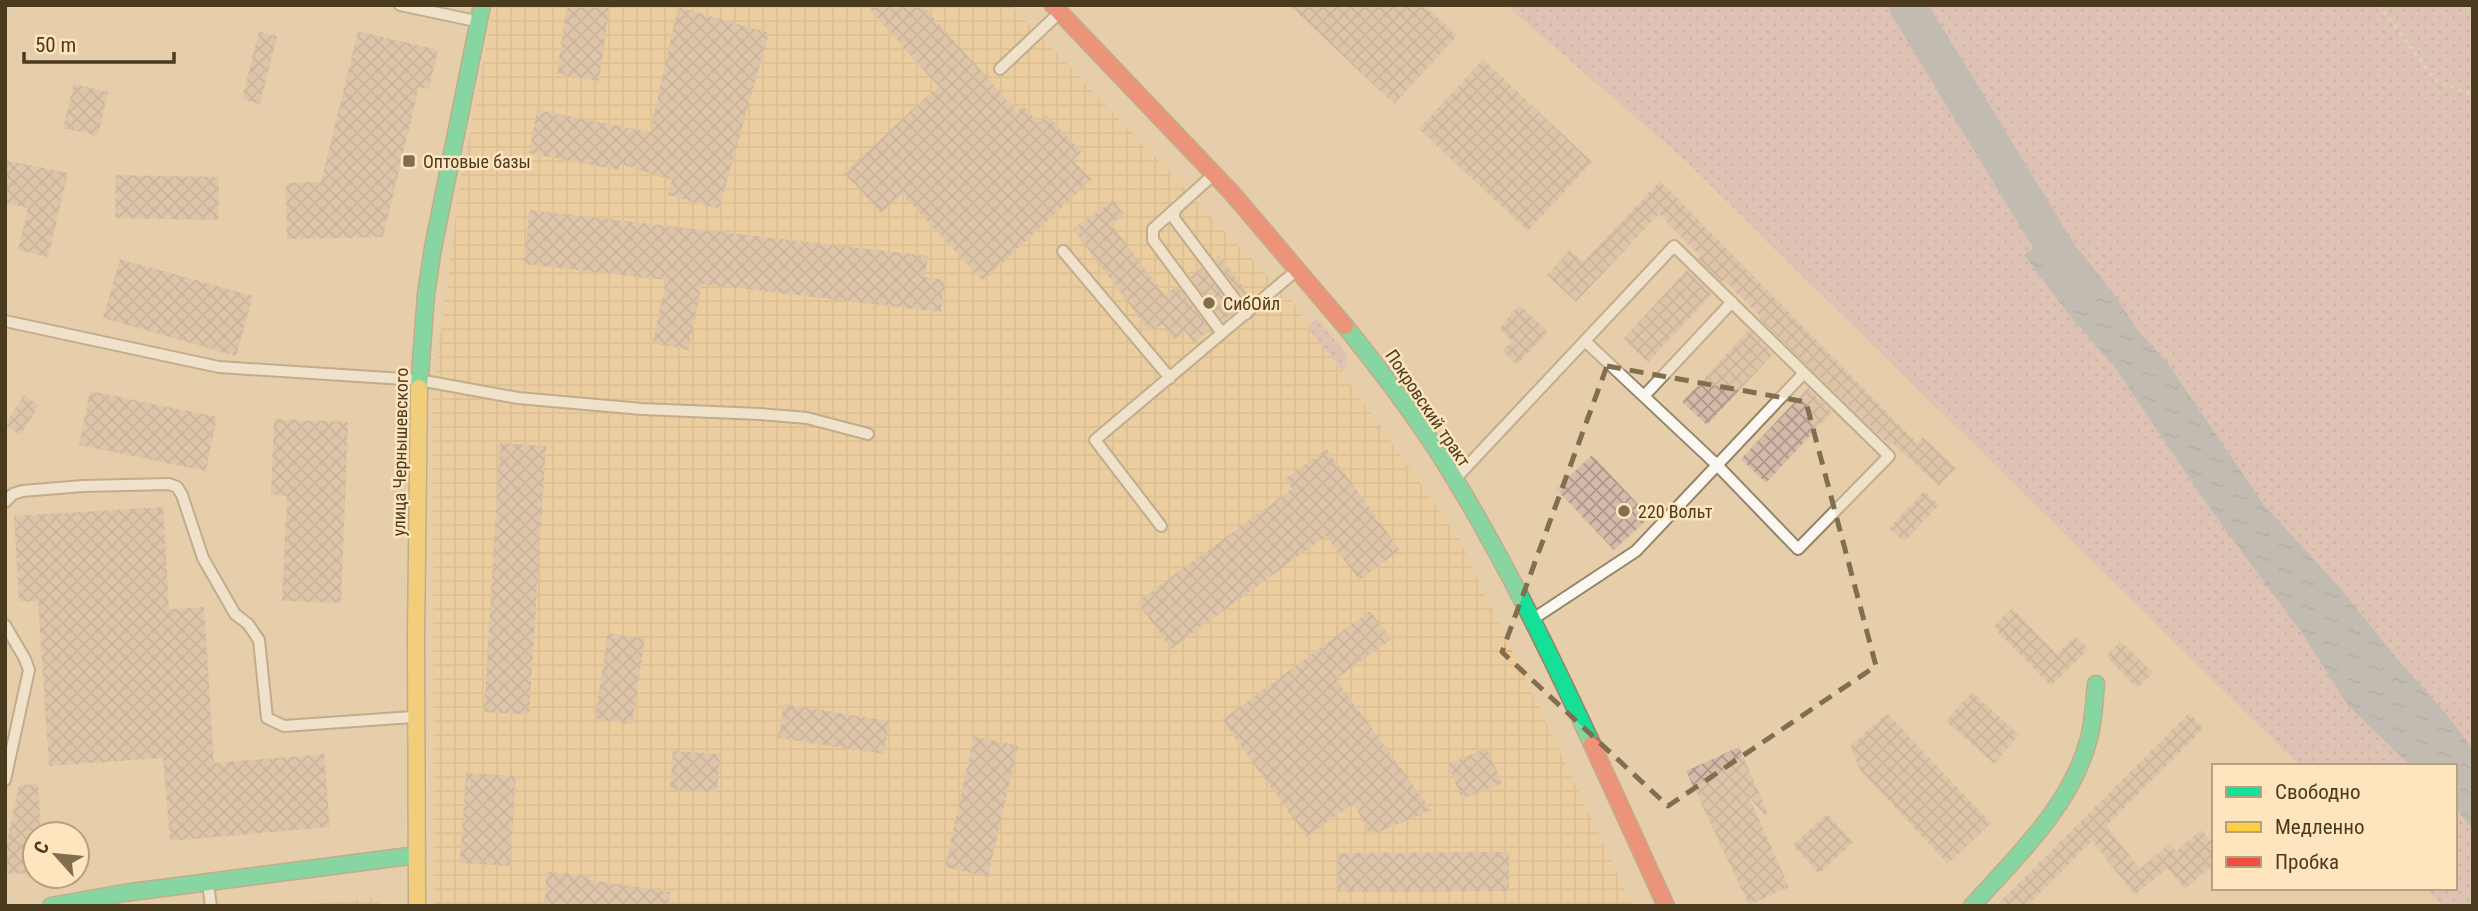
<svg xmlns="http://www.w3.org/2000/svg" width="2478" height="911" font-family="'Roboto Condensed',sans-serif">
<defs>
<pattern id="industrial-grid" width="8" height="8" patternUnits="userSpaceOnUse" patternTransform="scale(1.75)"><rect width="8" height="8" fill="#f1cd94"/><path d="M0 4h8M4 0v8" fill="none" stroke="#d0b17f"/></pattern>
<pattern id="grass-dots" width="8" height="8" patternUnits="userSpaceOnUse" patternTransform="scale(1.75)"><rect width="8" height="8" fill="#d6b6c1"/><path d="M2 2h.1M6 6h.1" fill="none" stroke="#b0959c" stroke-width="1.8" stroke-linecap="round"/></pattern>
<pattern id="water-ripples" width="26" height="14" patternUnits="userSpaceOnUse" patternTransform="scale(1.75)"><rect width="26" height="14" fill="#96a5bc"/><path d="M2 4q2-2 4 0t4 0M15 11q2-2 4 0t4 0" fill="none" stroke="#7c8798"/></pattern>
<pattern id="building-cross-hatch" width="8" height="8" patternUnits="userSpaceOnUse" patternTransform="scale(1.75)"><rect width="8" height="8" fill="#d3baa9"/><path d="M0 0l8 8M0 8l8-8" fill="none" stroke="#ad9889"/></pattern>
</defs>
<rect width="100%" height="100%" fill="#e6ceaa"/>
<path fill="url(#industrial-grid)" d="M494,5H1011L1294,304L1458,537L1633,906H434L433,394L459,191Z
M380,897V906H293Z"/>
<path fill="url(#grass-dots)" d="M1506,5H2473V906H2443L2425,888H2455V766H2300L1684,159Z
M1314,320H1318L1348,356L1343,372L1308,328Z"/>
<path fill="url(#water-ripples)" d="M2058,231L2081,252L2121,304L2138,331L2166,361L2264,505L2338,586L2403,666L2449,717L2471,747L2473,752V829L2455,808V766H2411L2348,706L2302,633L2213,513L2114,366L2065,310L2024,255Z"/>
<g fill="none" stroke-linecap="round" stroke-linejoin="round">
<path stroke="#96a5bc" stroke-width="37" d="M1907,5L2061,258L2077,278"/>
</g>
<path fill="url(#building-cross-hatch)" d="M567,5H610L599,81L557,74Z
M866,5H922L1017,111L1023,106L1039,123L1047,115L1082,152L1073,160L1092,179L983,281L902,194L881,213L844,173L938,86Z
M1289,5H1424L1457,36L1394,104Z
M678,7L769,33L719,209L668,195L672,180L620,164L619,170L529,153L537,110L650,132Z
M259,31L277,36L260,104L242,99Z
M358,31L438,50L429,89L419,87L383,237L287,239L286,183L321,182Z
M1483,59L1592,162L1528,231L1419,129Z
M74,84L108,92L98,136L63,128Z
M5,160L68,173L48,257L18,250L28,208L5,203Z
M116,175L219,177L218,220L115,218Z
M1660,181L1917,443L1923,437L1956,468L1939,486L1891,442L1889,445L1760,319L1761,317L1724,280L1722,282L1698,259L1700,256L1659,214L1576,302L1547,275L1570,250L1583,262Z
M1113,200L1124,214L1111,224L1165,295L1177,286L1210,330L1194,343L1185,331L1174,340L1162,324L1150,332L1073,229Z
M530,210L928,256L925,277L945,280L941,312L702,284L688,350L653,343L666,280L523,264Z
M1219,255L1251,298L1247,302L1214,259Z
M120,259L253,296L236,356L103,318Z
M1202,268L1235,312L1223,321L1190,277Z
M1687,270L1712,294L1648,362L1623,339Z
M1520,305L1548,332L1517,365L1502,351L1512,341L1499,328Z
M1749,330L1773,354L1707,425L1682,402Z
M1808,388L1832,412L1766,483L1741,459Z
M90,391L217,417L206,471L79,445Z
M24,395L39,405L20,435L5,425Z
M274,419L348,422L341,603L282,601L287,496L271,495Z
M500,443L546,446L529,715L484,712Z
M1327,449L1400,550L1359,580L1326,536L1171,649L1137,602L1292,489L1285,479Z
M1592,455L1650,517L1614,550L1556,489Z
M1924,491L1939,505L1904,542L1889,528Z
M163,507L169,609L204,607L214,763L324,754L330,827L170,841L163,758L49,766L38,601L19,602L14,516Z
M2012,608L2057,654L2075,636L2089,649L2051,686L1993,627Z
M1370,611L1391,639L1336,679L1431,810L1370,836L1354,803L1307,837L1222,720Z
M608,633L645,639L632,724L595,719Z
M2121,641L2153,673L2137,688L2106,656Z
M1972,692L2019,735L1994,764L1946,721Z
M784,704L889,721L884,754L778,738Z
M1887,713L1991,823L1948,864L1860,770L1850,746Z
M2189,713L2204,728L2106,826L2140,869L2169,844L2176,851L2201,830L2214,844V864L2185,889L2167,868L2135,895L2092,841L2027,906H1996Z
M974,736L1018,746L988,877L945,867Z
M1739,747L1768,813L1765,815L1749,797L1789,887L1749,905L1686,771Z
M1487,748L1502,783L1462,799L1448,764Z
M673,751L720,754L717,793L670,789Z
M466,773L516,776L510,866L460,863Z
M38,784L41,834H35V873L5,874V851L19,785Z
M1827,814L1853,842L1819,874L1793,845Z
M1509,852V891L1338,892V853Z
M547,872L589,875V880L670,892L668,906H544Z"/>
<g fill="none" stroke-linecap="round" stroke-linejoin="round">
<g stroke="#948369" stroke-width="14">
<path id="lane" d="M400,5L476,21
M1000,69L1058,14
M1212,176L1153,229V240L1222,333
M1176,208L1173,217L1246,314
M1063,251L1170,378
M5,321L219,367L419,380L518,398L642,409L760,414L807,418L868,434
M1644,396L1732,302
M1456,478L1674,246L1889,456L1798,549L1717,465L1585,341
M5,502L13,494L22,491L83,486L169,484L177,487L182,495L203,558L235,614L248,624L259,640L267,718L284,726L413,717
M1161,526L1095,440L1297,270
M1533,619L1636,551L1804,373
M5,625L25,659L29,670L5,780
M208,884L211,906"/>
</g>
<g stroke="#948369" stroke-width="19">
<path id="fast" d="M1345,326C1378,367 1411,410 1440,455C1498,547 1546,645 1592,744
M419,388L426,294L433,248L482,5
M51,906L124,893L417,855
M1972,906C2017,856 2072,805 2089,738C2094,720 2094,702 2096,684"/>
</g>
<g stroke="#948369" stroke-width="19">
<path id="slow" d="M417,906L416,636L419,388"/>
</g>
<g stroke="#948369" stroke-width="19">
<path id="jam" d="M1053,5L1232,193L1345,326
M1592,744L1666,906"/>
</g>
<path stroke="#ded6ca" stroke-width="3.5" stroke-dasharray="3.5 5" stroke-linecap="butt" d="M2379,5L2436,81L2473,95"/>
<use href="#lane" stroke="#fbf8f2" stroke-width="10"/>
<use href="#fast" stroke="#16e098" stroke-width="16"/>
<use href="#slow" stroke="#ffcf43" stroke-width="16"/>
<use href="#jam" stroke="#f24e42" stroke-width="16"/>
</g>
<path d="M0 0H2478V911H0ZM1607,366L1806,402L1876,666L1668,806L1502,652Z" fill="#e6ceaa" fill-opacity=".55" fill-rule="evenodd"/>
<path fill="none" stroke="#816e4f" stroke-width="5" stroke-dasharray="14 9" stroke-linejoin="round" d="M1607,366L1806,402L1876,666L1668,806L1502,652Z"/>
<g fill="#816e4f" stroke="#fee5be" stroke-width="2.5">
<rect x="402" y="154" width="14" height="14" rx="3.5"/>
<circle cx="1209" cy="303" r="7"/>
<circle cx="1624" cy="511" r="7"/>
</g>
<g text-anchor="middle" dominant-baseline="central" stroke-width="5" stroke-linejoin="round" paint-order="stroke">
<g font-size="18" fill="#4a3a1e" stroke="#fee5be" text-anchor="start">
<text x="423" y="161">Оптовые базы</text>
<text x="1223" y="303">СибОйл</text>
<text x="1638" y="511">220 Вольт</text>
</g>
<g font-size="18" fill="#4a3a1e" stroke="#fee5be">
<text transform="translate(1428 408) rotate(56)">Покровский тракт</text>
<text transform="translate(400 452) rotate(-89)">улица Чернышевского</text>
</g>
</g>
<rect width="2478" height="911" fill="none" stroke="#4a3a1e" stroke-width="14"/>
<rect x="2212" y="764" width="245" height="126" fill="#fee5be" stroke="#b6a17e" stroke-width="2"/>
<rect x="2226" y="787" width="35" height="10" fill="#16e098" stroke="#b6a17e" stroke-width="2"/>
<text x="2275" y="799" font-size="21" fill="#4a3a1e">Свободно</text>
<rect x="2226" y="822" width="35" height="10" fill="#ffcf43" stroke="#b6a17e" stroke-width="2"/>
<text x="2275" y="834" font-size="21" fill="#4a3a1e">Медленно</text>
<rect x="2226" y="857" width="35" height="10" fill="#f24e42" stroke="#b6a17e" stroke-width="2"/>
<text x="2275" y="869" font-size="21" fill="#4a3a1e">Пробка</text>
<g transform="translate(56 855) rotate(297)"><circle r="33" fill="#fee5be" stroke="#b6a17e" stroke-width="2"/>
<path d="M0-5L12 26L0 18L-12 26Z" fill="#816e4f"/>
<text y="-10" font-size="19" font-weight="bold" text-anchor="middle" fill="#4a3a1e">С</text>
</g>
<path d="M24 52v10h150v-10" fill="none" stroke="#4a3a1e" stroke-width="3.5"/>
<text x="35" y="52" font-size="21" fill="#4a3a1e" stroke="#fee5be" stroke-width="5" paint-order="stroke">50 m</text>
</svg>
